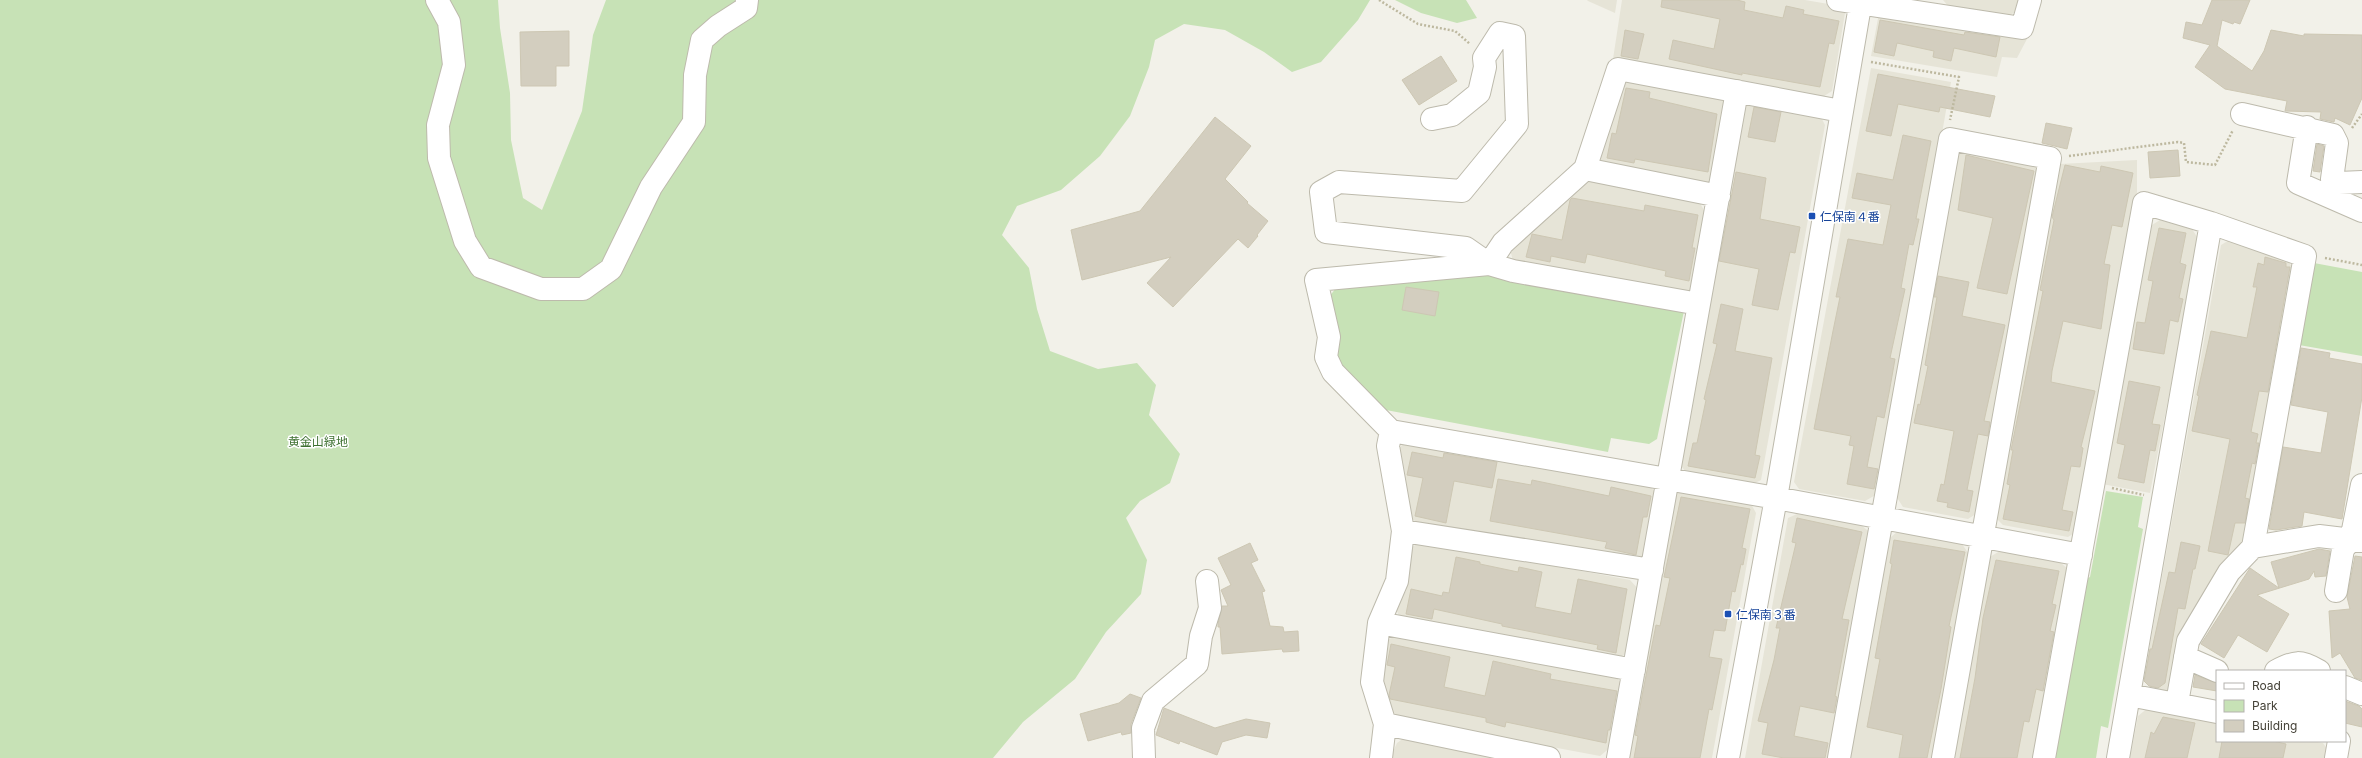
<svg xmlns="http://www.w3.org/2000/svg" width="2362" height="758" font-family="Inter,'Noto Sans JP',sans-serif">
<rect width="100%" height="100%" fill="#f2f1e9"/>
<path fill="#e6e4d7" d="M1587,0H1617L1615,13L1588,1Z
M1622,0H1805L1840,6L1845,13L1832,91L1821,98L1613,59Z
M1943,0H2022L2020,9L2007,17L1949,7Z
M1879,13L2027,39L2017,58L2002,57L1997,77L1871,56Z
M1871,68L1951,82L1879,493L1865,501L1799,489L1794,482Z
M1632,79L1720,96L1728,105L1713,179L1702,187L1604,168L1595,155L1620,84Z
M1753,100L1819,113L1825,125L1761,480L1751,485L1686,472L1678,462L1741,108Z
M1968,149L2032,161L2040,174L1979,512L1968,519L1903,507L1896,496L1955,156Z
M2137,160V192L2076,532L2068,537L2003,525L1994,516L2060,164Z
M1589,181L1700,203L1707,216L1694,288L1683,294L1514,265L1509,245L1576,185Z
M2160,220L2192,229L2199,240L2150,493L2102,484L2152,225Z
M2231,239L2287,259L2295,272L2247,544L2223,567L2193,611L2183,635L2175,686L2163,693L2153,691L2144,678L2221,245Z
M1406,441L1647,483L1657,494L1646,555L1634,563L1422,525L1410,518L1396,451Z
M1681,490L1750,502L1756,513L1712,758H1625L1672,497Z
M1797,514L1861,525L1872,534L1832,758H1745L1788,518Z
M1897,532L1962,544L1971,557L1936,758H1848L1885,542Z
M1421,541L1630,580L1641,592L1630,651L1617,659L1401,619L1394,606L1406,591L1408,582V550Z
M2000,551L2061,563L2070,571L2037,758H1950L1988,558Z
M1401,635L1614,674L1624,687L1611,747L1600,756L1402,719L1393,713L1384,697L1380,677L1386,640Z
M2149,707L2217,721V741H2312L2323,743L2330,753L2329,758H2130L2138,716Z
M1408,735L1535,758H1390L1397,743Z"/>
<path fill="#c7e2b6" d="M0,0H498L500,28L510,93L511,140L523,198L542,210L582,111L593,35L606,0H1370L1358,20L1321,62L1292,72L1264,52L1225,30L1184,24L1155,40L1149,67L1130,116L1100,156L1061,190L1017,206L1002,235L1029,268L1037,309L1050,351L1098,369L1137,363L1156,385L1149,415L1180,454L1170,483L1140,501L1126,518L1147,560L1141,594L1106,632L1075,679L1023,722L993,758H0Z
M1395,0H1466L1477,18L1457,23L1421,13Z
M2314,263L2362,272V356L2299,345Z
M1493,274L1684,311L1657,439L1649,444L1611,438L1608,452L1386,410L1336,366L1329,297L1336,288Z
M2106,491L2143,497L2138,527L2143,529L2108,728L2101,726L2096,758H2054L2086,579L2090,577Z"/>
<path fill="#d3cebf" stroke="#cdc7b3" d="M1662,0H1737L1745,2L1744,10L1783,18L1786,6L1804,10L1803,14L1839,21L1834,44L1829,43L1820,87L1742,73V75L1669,59L1673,40L1714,49L1720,19L1661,7Z
M2212,0H2250L2240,24L2234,22L2233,24L2222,20L2217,46L2252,71L2264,51L2271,30L2304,36V34L2362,35V98L2350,125L2335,118L2334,122L2320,119L2321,112L2285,111L2287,101L2225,89L2195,67L2210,45L2183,38L2186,22L2202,25Z
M1880,20L1964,35L1965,32L2000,37L1996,57L1954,48L1951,61L1933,57L1934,51L1897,43L1894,56L1874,52Z
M1625,30L1644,34L1638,59L1621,56Z
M569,31V66H556V86H521L520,32Z
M1441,56L1457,81L1419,105L1402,80Z
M1878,74L1995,96L1990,117L1940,107L1939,112L1898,104L1891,136L1866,131Z
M1626,88L1650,92L1649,98L1717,114L1708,172L1635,159L1634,163L1607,158L1612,133L1616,134Z
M1754,107L1781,112L1775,142L1748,137Z
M1215,117L1251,146L1225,179L1248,202L1247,203L1268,221L1257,235L1258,236L1248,248L1238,239L1173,307L1147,283L1171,257L1082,280L1071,230L1140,211Z
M2046,123L2072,128L2067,149L2042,143Z
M1903,135L1931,141L1916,219H1919L1913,245L1909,244L1901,288L1905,289L1890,358L1895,359L1889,393L1884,418L1877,416L1867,467L1878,469L1874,489L1847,484L1854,446L1849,445L1851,436L1814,429L1833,331L1840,297H1836L1848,239L1883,245L1891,205L1852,198L1857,173L1893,180Z
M2317,144L2324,146L2320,172L2313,171Z
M2178,150L2180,176L2150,178L2148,152Z
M1966,155L2034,171L2007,294L1977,288L1993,218L1958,210Z
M2065,165L2100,172L2101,166L2133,173L2122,227L2112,225L2104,264L2110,265L2101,329L2063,321L2052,371L2051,382L2095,391L2081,447L2083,448L2080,467L2071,466L2062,510L2073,512L2069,531L2003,519L2010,485L2007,484L2013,450H2011L2043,291L2040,290L2054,220L2052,217Z
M1736,172L1766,178L1760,219L1800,227L1795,253L1790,252L1778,310L1752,305L1759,269L1719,261Z
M1572,198L1644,211L1645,205L1698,215L1692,248H1695L1689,281L1665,276L1666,271L1587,254L1585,263L1551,256L1550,262L1526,257L1532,234L1562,240L1570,200Z
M2159,228L2186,233L2180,263L2186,265L2179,298L2183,299L2178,322L2170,320L2164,354L2133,349L2137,322L2145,323L2153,281L2148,280Z
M2265,257L2286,263V267H2290L2268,392L2259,391L2251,432L2258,434L2256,443H2259L2255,464L2252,463L2245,498L2249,499L2245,523H2235L2228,555L2208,551L2230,439L2192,431L2199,396L2197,395L2211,331L2247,338L2257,287H2253L2258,263L2264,265Z
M1938,276L1969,282L1962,316L2005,325L1984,421L1990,422L1988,436L1978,434L1967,490L1973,491L1969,512L1947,507L1948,503L1937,501L1941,484L1944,485L1954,431L1914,423L1918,404L1920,405L1928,366L1925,365L1937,297H1934Z
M1406,287L1439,292L1435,316L1402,310Z
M1721,304L1743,309L1735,351L1772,358L1755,455L1760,456L1755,478L1688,466L1693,443H1697L1706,400L1704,399L1717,344L1713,343Z
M2301,348L2330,353L2329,358L2362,364V397L2342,519L2304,512L2302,526L2276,530L2269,529L2283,447L2321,453L2328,412L2291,405Z
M2129,381L2160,387L2152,424L2160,425L2155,451L2150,450L2144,483L2118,478L2125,445L2117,443Z
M1412,452L1443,458L1444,453L1497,462L1492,488L1454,481L1446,523L1415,516L1423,478L1407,475Z
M1498,479L1531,485L1532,480L1609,496L1611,487L1651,496L1647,517H1643L1636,555L1605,548L1607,542L1490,521Z
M1681,497L1750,509L1742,548L1746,549L1743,565L1741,564L1735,592L1732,591L1725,631L1714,630L1709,657L1722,659L1712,710L1709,709L1700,758H1634L1638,736L1635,735L1642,696L1656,625L1660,626L1670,578L1664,577Z
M1797,518L1862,532L1842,619L1849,620L1835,696L1837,697L1834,713L1800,706L1794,736L1828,743L1825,758H1784L1762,754L1768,723L1758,721L1774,660L1780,628H1776L1796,543L1792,542Z
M1894,540L1965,552L1949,626L1951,627L1941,689L1927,758H1899L1903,735L1867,727L1880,659L1875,658L1892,564L1890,563Z
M2181,542L2200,546L2195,569H2193L2185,609L2178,608L2165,683L2158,688L2149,686L2144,681L2150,649H2152L2169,572L2175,573Z
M1250,543L1258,560L1251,563L1265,591L1262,592L1270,626L1283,627L1284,632L1298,631L1299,651L1283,652L1282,649L1222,654L1220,627H1218V624L1222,606H1228L1221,590L1231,585L1218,558Z
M2319,549L2330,551L2326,576L2315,577L2314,571L2309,579L2257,595L2289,614L2267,652L2238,635L2224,658L2201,644L2250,568L2279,588L2271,562Z
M2355,556L2362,557V680L2355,678L2340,653L2332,658L2329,611L2350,609L2347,597Z
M1456,557L1480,562V564L1518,572L1519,567L1542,572L1535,607L1571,614L1578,579L1627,589L1616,653L1597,649L1598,645L1502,626V624L1434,609L1432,619L1406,614L1411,589L1442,596L1443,592L1449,593Z
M1996,560L2059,571L2052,604L2056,605L2050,631L2054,632L2043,691L2036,689L2029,722L2024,721L2017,758H1960L1975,678L1983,618Z
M1391,644L1450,657L1444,687L1485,696L1493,661L1551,674L1550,679L1617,691L1610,730H1608L1606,743L1506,722L1505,727L1486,722V718L1390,699L1389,695L1395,667L1387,665Z
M2195,675L2217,683V691L2193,687Z
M1130,694L1141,698L1131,724V733L1122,735L1121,732L1088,741L1080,714L1119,703Z
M2345,701L2359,706L2362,709V727L2345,723Z
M1164,708L1215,728L1246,719L1270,723L1267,738L1246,735L1222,742L1217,755L1180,741L1179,744L1156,735Z
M2163,717L2195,723L2187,758H2145L2151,732L2154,734Z
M2222,741H2273L2286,744L2283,758H2219Z"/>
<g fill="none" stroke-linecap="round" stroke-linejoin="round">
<g stroke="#bdbaac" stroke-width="24">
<path id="minor" d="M437,0L449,22L454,65L438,125L439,158L465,241L481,267L541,289H583L611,269L651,187L694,122L695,75L702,40L718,26L746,8L747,0
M1838,0L2022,28L2030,0
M2242,114L2333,135L2337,143L2332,179L2339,183L2362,182
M1432,119L1452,115L1479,93L1485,67L1484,58L1500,33L1514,36L1517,124L1462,191L1339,182L1321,192L1326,232L1466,248L1489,264L1513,271L1699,304
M2307,127L2298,183L2362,211
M1585,169L1719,196
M1391,431L1776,498L2081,555
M1403,531L1652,570
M2253,547L2319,536L2362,541
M2336,591L2343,549L2351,540L2362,485
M1379,623L1634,670
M2185,657L2217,671
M2276,671C2295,661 2300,660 2319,671
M2345,687L2362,694
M2129,695L2217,712
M1385,724L1549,758
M1144,758L1143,728L1153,701L1197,664L1201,636L1210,608L1207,581
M1381,758L1385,724L1372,682L1379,623L1397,581L1403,531L1388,446L1391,431L1333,372L1326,357L1329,337L1316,280L1489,264L1503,243L1585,169L1618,69L1841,111
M1618,758L1737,91
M1728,758L1776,498L1861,0
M1839,758L1950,139L2050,158L1943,758
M2044,758L2144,203L2211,223L2305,256L2253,547L2229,572L2188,641L2177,703
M2118,758L2211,223
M2336,758L2339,741"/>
</g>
<path stroke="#bdb89f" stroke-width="2.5" stroke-dasharray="2 2" stroke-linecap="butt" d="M1379,0L1418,24L1455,31L1470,44
M1871,62L1959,77L1950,120
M2352,128L2362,114
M2069,156L2178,142L2184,143L2186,162L2215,165L2233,130
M2325,258L2362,265
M2112,488L2144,495"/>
<use href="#minor" stroke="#fff" stroke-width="22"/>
</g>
<g fill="#1a4fb4" stroke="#fff" stroke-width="1.5">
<rect x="1808" y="212" width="8" height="8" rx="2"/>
<rect x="1724" y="610" width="8" height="8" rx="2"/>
</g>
<g text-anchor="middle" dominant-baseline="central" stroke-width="3" stroke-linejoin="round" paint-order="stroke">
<g font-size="12" fill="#164399" stroke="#fff" text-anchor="start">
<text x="1820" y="216">仁保南４番</text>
<text x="1736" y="614">仁保南３番</text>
</g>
<g font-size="12" fill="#3e7131" stroke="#fff">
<text x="318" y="441">黄金山緑地</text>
</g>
</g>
<rect x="2216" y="670" width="130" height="72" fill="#ffffff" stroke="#b5b3af"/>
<rect x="2224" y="683" width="20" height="6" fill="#ffffff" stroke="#b5b3af"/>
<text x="2252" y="690" font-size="12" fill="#454238">Road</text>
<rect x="2224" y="700" width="20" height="12" fill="#c7e2b6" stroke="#b5b3af"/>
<text x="2252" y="710" font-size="12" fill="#454238">Park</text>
<rect x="2224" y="720" width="20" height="12" fill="#d3cebf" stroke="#b5b3af"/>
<text x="2252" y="730" font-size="12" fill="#454238">Building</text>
</svg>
